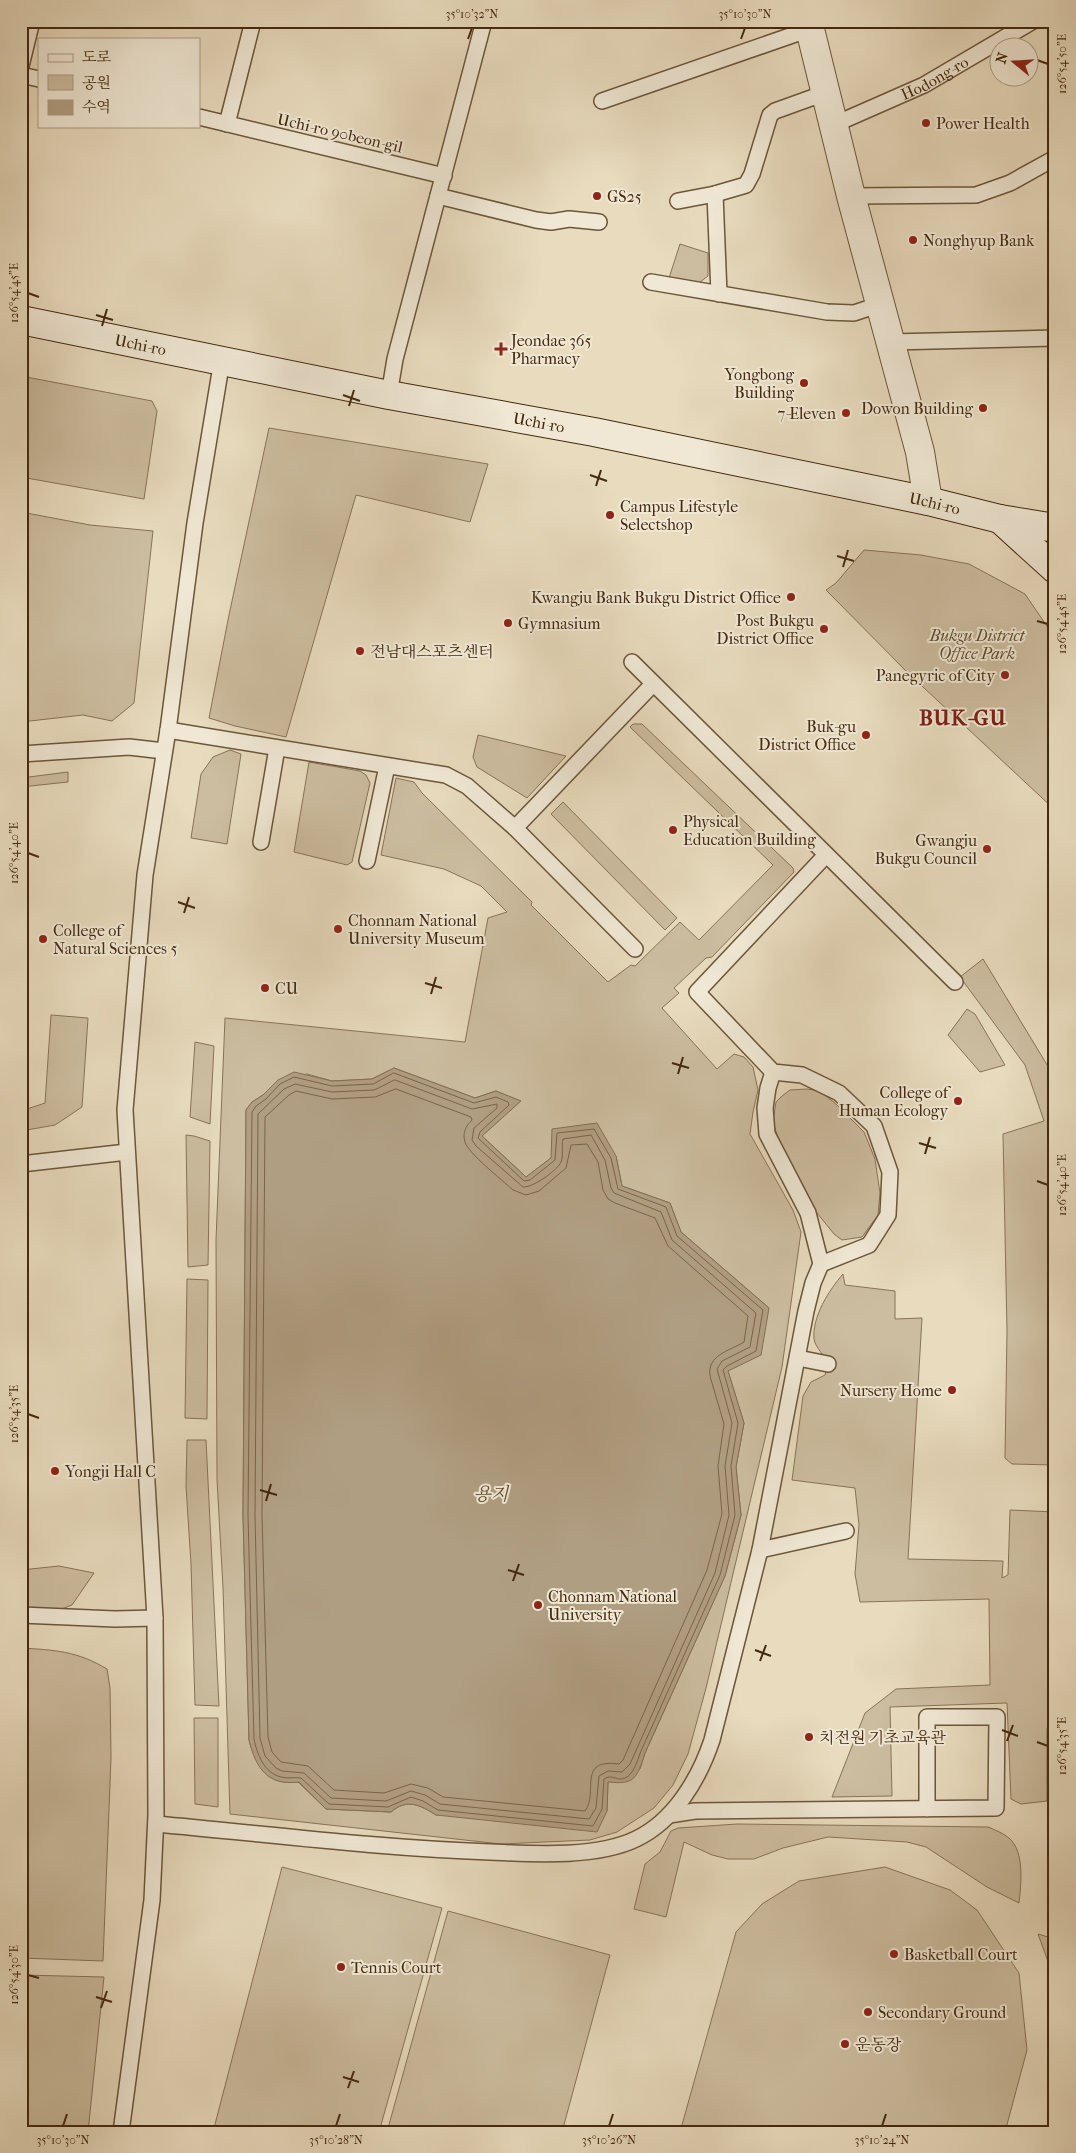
<svg xmlns="http://www.w3.org/2000/svg" width="1076" height="2153" font-family="'IM FELL French Canon','Noto Serif KR',serif">
<rect width="100%" height="100%" fill="#e8dbbe"/>
<filter id="stains"><feTurbulence type="fractalNoise" baseFrequency=".004" numOctaves="4"/><feColorMatrix values="0 0 0 0 .2 0 0 0 0 .09 0 0 0 0 .02 0 0 0 .5 -.17"/></filter>
<radialGradient id="worn" r=".72"><stop offset=".6" stop-color="#630" stop-opacity="0"/><stop offset="1" stop-color="#630" stop-opacity=".3"/></radialGradient>
<path fill="#ccbda0" stroke="#887357" fill-rule="evenodd" d="M680,244L708,253V276L696,285L669,278Z
M21,376L152,401L157,411L144,499L21,477Z
M269,428L488,464L470,522L356,495L286,737L235,726L209,718L229,615Z
M21,512L90,525L153,531L134,703L112,721L83,715L21,722Z
M864,550L921,555L969,564L1025,594L1055,638V810L908,673L826,590L836,583Z
M633,724H642L793,868L794,872L712,957L706,958L674,988L679,993L662,1008L717,1069L734,1054L744,1057L753,1067L758,1090L753,1112L750,1134L793,1210L801,1232L782,1367L706,1688L688,1754L673,1785L654,1808L617,1832L590,1840L501,1844L230,1814L223,1588L217,1479L216,1240L225,1018L465,1042L488,918L507,912L481,886L444,869L381,855L396,778L414,782L422,793L532,902L531,905L608,982L631,965L635,966L680,922L699,940L773,865L630,727ZM394,1068L475,1098L496,1091L520,1101L482,1136L526,1177L551,1158L616,1156L622,1186L670,1203L681,1232L769,1308L728,1371L744,1423L736,1467L741,1515L725,1576L645,1753L640,1769L608,1782L607,1811L436,1815C420,1805 407,1798 391,1812L326,1809L298,1782C267,1786 256,1766 249,1740L243,1515L246,1110L252,1102L263,1095L278,1080L307,1074L332,1081L372,1079Z
M478,735L566,756L527,798L477,767L473,757Z
M230,750L241,754L227,844L191,838L201,774L213,757Z
M309,762L360,771L366,775L370,783L352,862L347,865L294,852Z
M68,772V782L21,787V778Z
M563,802L677,918L665,930L551,814Z
M983,959L1055,1078V1465L1012,1464L1005,1458L1007,1331L1003,1134L1044,1121L1025,1065L960,977Z
M967,1009L975,1014L1005,1065L980,1072L948,1035Z
M51,1015L88,1018L82,1107L55,1125L21,1131V1111L45,1103Z
M195,1042L214,1046L210,1124L190,1117Z
M807,1089L820,1091L837,1105L864,1132L875,1159L880,1193L878,1215L862,1237L842,1240L834,1234L817,1213L779,1141L773,1122L776,1102L782,1096L790,1090Z
M186,1135L194,1136L210,1141L208,1265L188,1267Z
M843,1274L845,1285L895,1291V1319L922,1318L908,1559L1003,1561L1002,1578L1008,1575L1010,1510L1055,1512V1727L1047,1728V1801L1021,1804L1011,1799L1007,1703L890,1707L892,1796L832,1797L865,1713L896,1689L990,1685L989,1599L860,1602L855,1574L859,1525L855,1488L792,1480L803,1396L811,1382L825,1375L828,1364C825,1356 815,1347 814,1339C812,1317 829,1290 843,1274Z
M187,1279L208,1280L207,1419L185,1418Z
M187,1440H206L219,1706L195,1705L191,1564L186,1486Z
M59,1566L94,1573L72,1605L59,1610H21V1570Z
M21,1648C55,1650 77,1651 107,1669L110,1688L111,1758L103,1961L21,1958Z
M194,1718H218V1807L195,1804Z
M737,1824L988,1827C995,1830 1003,1833 1009,1838C1025,1852 1021,1884 1019,1903L987,1887L926,1847L907,1842L828,1837L783,1848L754,1859H728L712,1855L684,1842L666,1917L634,1909L645,1864L660,1852L671,1831L678,1828Z
M282,1867L442,1908L379,2132H213Z
M885,1867L950,1890L977,1910L1019,1973L1027,2050L1005,2132H680L736,1932L762,1904L799,1881Z
M448,1911L610,1955L562,2132H387Z
M1038,1934L1055,1939V1978L1053,1975Z
M21,1975L104,1977L88,2132H21Z"/>
<path fill="#b09e82" stroke="#846f54" d="M394,1068L475,1098L496,1091L521,1101L482,1136L526,1177L551,1158L552,1129L597,1123L616,1156L622,1186L670,1203L681,1232L769,1308L761,1355L728,1371L744,1423L736,1467L741,1515L725,1576L645,1753C637,1778 635,1785 608,1782L607,1811L597,1832L436,1815C420,1805 407,1798 391,1812L326,1809L299,1782C267,1786 256,1768 249,1740L243,1515L246,1110L252,1102L263,1095L278,1080L294,1072L332,1081L372,1079Z"/>
<g fill="none" stroke-linecap="round" stroke-linejoin="round">
<path stroke="#7a6448" stroke-width="1" d="M394,1073L474,1103L496,1097L508,1102L509,1105L480,1132L478,1138L524,1181L530,1180L555,1160L557,1133L594,1129L611,1158L618,1189L666,1207L677,1236L763,1310L756,1351L727,1366L723,1370L738,1423L731,1466L735,1515L720,1575L641,1751C637,1761 633,1779 620,1779C613,1778 610,1775 604,1779L602,1809L593,1826L438,1810L423,1801L411,1797L388,1807L329,1804L301,1778C294,1777 288,1779 281,1777C264,1773 257,1754 254,1739L248,1515L252,1112L256,1106L266,1099L280,1084L294,1077L332,1086L373,1084Z
M395,1080L472,1109L497,1104V1108L474,1128L472,1140L476,1146L523,1187C532,1188 557,1171 561,1162C564,1155 561,1146 563,1139L591,1135L605,1160L611,1188L614,1193L661,1212L672,1240L756,1313L750,1347L722,1361L717,1369L732,1423L725,1466L729,1515L715,1573L630,1764L622,1772L608,1771L599,1776L596,1808L589,1819L440,1804L425,1795L411,1791L386,1801L331,1798L304,1773L282,1771L276,1768L265,1756L260,1738L255,1515L258,1114L284,1089L295,1084L332,1092L374,1090Z
M396,1089L471,1117L472,1120C466,1126 462,1133 465,1142C468,1153 502,1180 513,1190L526,1195L539,1191L566,1168L571,1145L587,1144L598,1162L603,1190L608,1199L615,1203L655,1218L668,1246L748,1316L744,1342C729,1351 707,1355 710,1376L724,1424L718,1466L722,1514L707,1570L623,1760L619,1764C576,1758 599,1793 585,1811L443,1797L428,1788L411,1784L384,1793L334,1790L308,1766L281,1762L272,1752L268,1737L262,1515L265,1117L289,1095L296,1091L332,1099L375,1097Z"/>
<g stroke="#6c563a" stroke-width="18">
<g id="service">
<path d="M21,66L32,21"/>
<path d="M21,75L39,79"/>
<path d="M602,101L810,29"/>
<path d="M199,117L444,176"/>
<path d="M227,124L253,21"/>
<path id="s1" d="M833,125L924,85L1033,21"/>
<path d="M715,194L719,294"/>
<path d="M438,196L536,220L551,222L569,219L599,222"/>
<path d="M851,196L976,195L1010,183L1055,158"/>
<path d="M678,201L715,194L746,185L752,174L770,115L775,111L825,93"/>
<path d="M651,282L827,312L854,313L881,304"/>
<path d="M891,342L1055,338"/>
<path d="M389,395L395,359L484,21"/>
<path d="M632,662L955,982"/>
<path d="M168,730L446,775L467,786L515,828L635,949"/>
<path d="M21,754L129,747L164,751"/>
<path d="M515,828L653,684"/>
<path d="M261,842L277,748"/>
<path d="M367,861L387,766"/>
<path d="M21,1164L127,1152"/>
<path d="M821,1264L869,1245L888,1215L890,1172L874,1126L839,1093L802,1075L773,1072L697,992L826,855"/>
<path d="M798,1358L828,1364"/>
<path d="M760,1550L846,1531"/>
<path d="M21,1615L115,1619L155,1618"/>
<path d="M669,1815L695,1811L996,1808L997,1717H927V1809"/>
<path d="M156,1824C267,1834 378,1848 490,1852C533,1854 597,1858 636,1839C674,1821 699,1779 712,1740L760,1550L806,1311L813,1283L821,1264L808,1213L767,1134L765,1108L768,1088L773,1072"/>
<path d="M121,2132L152,1900L156,1815L155,1618L125,1110L145,875L168,730L195,523L222,360"/>
</g>
</g>
<g stroke="#6c563a" stroke-width="30">
<path id="minor" d="M808,21L851,196L920,452L928,501"/>
</g>
<g stroke="#43290e" stroke-width="30">
<g id="secondary">
<path id="s2" d="M21,320L389,395L594,432L928,501L1000,519L1055,528"/>
<path d="M1000,519L1055,569"/>
</g>
</g>
<use href="#service" stroke="#f0e8d5" stroke-width="15"/>
<use href="#minor" stroke="#f0e8d5" stroke-width="28"/>
<use href="#secondary" stroke="#f0e8d5" stroke-width="28"/>
</g>
<path fill="none" stroke="#43290e" stroke-width="2" d="M468,39L472,28M741,39L745,28M1037,60L1048,64M28,293L39,297M96,315L113,320M102,326L107,309M343,395L360,401M349,406L354,390M590,475L607,481M596,486L601,470M837,556L854,561M843,567L848,550M1037,621L1048,624M28,853L39,857M178,902L195,908M184,913L189,897M425,983L442,988M431,994L436,977M672,1063L689,1068M678,1074L683,1057M919,1143L936,1148M925,1154L930,1137M1037,1181L1048,1185M28,1414L39,1418M260,1490L277,1495M266,1501L271,1484M508,1570L524,1575M513,1581L519,1564M755,1650L771,1656M760,1661L766,1645M1002,1730L1018,1736M1007,1741L1013,1725M1037,1742L1048,1746M28,1975L39,1978M96,1997L112,2002M101,2008L107,1991M343,2077L359,2082M348,2088L354,2071M63,2126L67,2114M336,2126L340,2114M609,2126L613,2114M882,2126L886,2114"/>
<g fill="#8f2418" stroke="#f0e8d5" stroke-width="2">
<circle cx="926" cy="123" r="5"/>
<circle cx="597" cy="196" r="5"/>
<circle cx="913" cy="240" r="5"/>
<path d="M498.5 341.5h5v5h5v5h-5v5h-5v-5h-5v-5h5z"/>
<circle cx="804" cy="383" r="5"/>
<circle cx="983" cy="408" r="5"/>
<circle cx="846" cy="413" r="5"/>
<circle cx="610" cy="515" r="5"/>
<circle cx="791" cy="597" r="5"/>
<circle cx="508" cy="623" r="5"/>
<circle cx="824" cy="629" r="5"/>
<circle cx="360" cy="651" r="5"/>
<circle cx="1005" cy="675" r="5"/>
<circle cx="866" cy="735" r="5"/>
<circle cx="673" cy="830" r="5"/>
<circle cx="987" cy="849" r="5"/>
<circle cx="338" cy="929" r="5"/>
<circle cx="43" cy="939" r="5"/>
<circle cx="265" cy="988" r="5"/>
<circle cx="958" cy="1101" r="5"/>
<circle cx="952" cy="1390" r="5"/>
<circle cx="55" cy="1471" r="5"/>
<circle cx="538" cy="1605" r="5"/>
<circle cx="809" cy="1737" r="5"/>
<circle cx="894" cy="1954" r="5"/>
<circle cx="341" cy="1967" r="5"/>
<circle cx="868" cy="2012" r="5"/>
<circle cx="845" cy="2044" r="5"/>
</g>
<g text-anchor="middle" dominant-baseline="central" stroke-width="4" stroke-linejoin="round" paint-order="stroke">
<g font-size="16" fill="#43290e" stroke="#f0e8d5">
<text stroke="none"><textPath href="#s1" startOffset="112">Hodong-ro</textPath></text>
<text transform="translate(340 133) rotate(13)">Uchi-ro 90beon-gil</text>
<text stroke="none"><textPath href="#s2" startOffset="122">Uchi-ro</textPath></text>
<text stroke="none"><textPath href="#s2" startOffset="528">Uchi-ro</textPath></text>
<text stroke="none"><textPath href="#s2" startOffset="932">Uchi-ro</textPath></text>
</g>
<g font-size="16" fill="#43290e" stroke="#f0e8d5" text-anchor="start">
<text x="936" y="123">Power Health</text>
<text x="607" y="196">GS25</text>
<text x="923" y="240">Nonghyup Bank</text>
<text x="511" y="340">Jeondae 365<tspan x="511" dy="18">Pharmacy</tspan></text>
<text x="794" y="374" text-anchor="end">Yongbong<tspan x="794" dy="18">Building</tspan></text>
<text x="973" y="408" text-anchor="end">Dowon Building</text>
<text x="836" y="413" text-anchor="end">7-Eleven</text>
<text x="620" y="506">Campus Lifestyle<tspan x="620" dy="18">Selectshop</tspan></text>
<text x="781" y="597" text-anchor="end">Kwangju Bank Bukgu District Office</text>
<text x="814" y="620" text-anchor="end">Post Bukgu<tspan x="814" dy="18">District Office</tspan></text>
<text x="518" y="623">Gymnasium</text>
<text x="370" y="651">전남대스포츠센터</text>
<text x="995" y="675" text-anchor="end">Panegyric of City</text>
<text x="856" y="726" text-anchor="end">Buk-gu<tspan x="856" dy="18">District Office</tspan></text>
<text x="683" y="821">Physical<tspan x="683" dy="18">Education Building</tspan></text>
<text x="977" y="840" text-anchor="end">Gwangju<tspan x="977" dy="18">Bukgu Council</tspan></text>
<text x="348" y="920">Chonnam National<tspan x="348" dy="18">University Museum</tspan></text>
<text x="53" y="930">College of<tspan x="53" dy="18">Natural Sciences 5</tspan></text>
<text x="275" y="988">CU</text>
<text x="948" y="1092" text-anchor="end">College of<tspan x="948" dy="18">Human Ecology</tspan></text>
<text x="942" y="1390" text-anchor="end">Nursery Home</text>
<text x="65" y="1471">Yongji Hall C</text>
<text x="548" y="1596">Chonnam National<tspan x="548" dy="18">University</tspan></text>
<text x="819" y="1737">치전원 기초교육관</text>
<text x="904" y="1954">Basketball Court</text>
<text x="351" y="1967">Tennis Court</text>
<text x="878" y="2012">Secondary Ground</text>
<text x="855" y="2044">운동장</text>
</g>
<g font-size="16" font-style="italic" fill="#5e472b" stroke="#f0e8d5">
<text x="977" y="635">Bukgu District<tspan x="977" dy="18">Office Park</tspan></text>
</g>
<g font-size="18" font-style="italic" fill="#644c31" stroke="#f0e8d5">
<text x="491" y="1494">용지</text>
</g>
<g font-size="21" font-weight="bold" letter-spacing="1" fill="#7a1f14" stroke="#f0e8d5">
<text x="963" y="718">BUK-GU</text>
</g>
</g>
<rect width="1076" height="2153" fill="none" stroke="#e8dbbe" stroke-width="55"/>
<rect x="38" y="38" width="162" height="90" fill="#f0e8d5" stroke="#ab9c85"/>
<rect x="48" y="54" width="25" height="8" fill="#f0e8d5" stroke="#ab9c85"/>
<text x="82" y="62" font-size="15" fill="#43290e">도로</text>
<rect x="48" y="75" width="25" height="15" fill="#ccbda0" stroke="#ab9c85"/>
<text x="82" y="88" font-size="15" fill="#43290e">공원</text>
<rect x="48" y="100" width="25" height="15" fill="#b09e82" stroke="#ab9c85"/>
<text x="82" y="112" font-size="15" fill="#43290e">수역</text>
<g transform="translate(1014 62) rotate(288)"><circle r="24" fill="#f0e8d5" stroke="#ab9c85"/>
<path d="M0-4L9 19L0 12L-9 19Z" fill="#8f2418"/>
<text y="-8" font-size="14" font-weight="bold" text-anchor="middle" fill="#43290e">N</text>
</g>
<rect x="28" y="28" width="1020" height="2098" fill="none" stroke="#43290e" stroke-width="2"/>
<g font-size="12" text-anchor="middle" fill="#43290e">
<text x="472" y="18">35°10'32"N</text>
<text x="745" y="18">35°10'30"N</text>
<text transform="translate(1062 64) rotate(-90)" y="4">126°54'50"E</text>
<text transform="translate(14 293) rotate(-90)" y="4">126°54'45"E</text>
<text transform="translate(1062 624) rotate(-90)" y="4">126°54'45"E</text>
<text transform="translate(14 853) rotate(-90)" y="4">126°54'40"E</text>
<text transform="translate(1062 1185) rotate(-90)" y="4">126°54'40"E</text>
<text transform="translate(14 1414) rotate(-90)" y="4">126°54'35"E</text>
<text transform="translate(1062 1746) rotate(-90)" y="4">126°54'35"E</text>
<text transform="translate(14 1975) rotate(-90)" y="4">126°54'30"E</text>
<text x="63" y="2144">35°10'30"N</text>
<text x="336" y="2144">35°10'28"N</text>
<text x="609" y="2144">35°10'26"N</text>
<text x="882" y="2144">35°10'24"N</text>
</g>
<rect width="100%" height="100%" filter="url(#stains)"/>
<rect width="100%" height="100%" fill="url(#worn)"/>
</svg>
